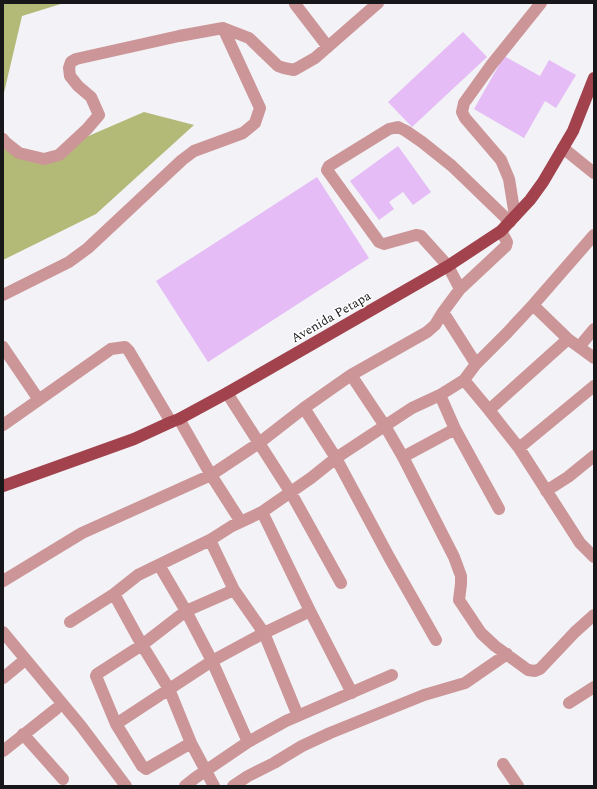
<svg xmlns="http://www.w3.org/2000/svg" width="597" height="789" font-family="Spectral,serif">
<rect width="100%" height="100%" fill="#f2f2f7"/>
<path fill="#b3b977" d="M3,3H64L22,16L3,97Z
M144,112L194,125L96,214L3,260V132L33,160Z"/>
<path fill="#e5bcf5" d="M463,32L487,57L412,127L388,102Z
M504,56L540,76L549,60L576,75L556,108L545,101L524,138L474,109Z
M398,146L431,192L413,205L403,192L389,202L394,209L379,220L350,181Z
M317,177L369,258L208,362L156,281Z"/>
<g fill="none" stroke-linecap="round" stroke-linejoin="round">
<path stroke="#cc9597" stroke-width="12" d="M295,4L328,47
M3,139L5,142L19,153L44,159L59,155L87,129L99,115L91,97L78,86L70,76L69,68L71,62L76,59L179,36L223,28L249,38L278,66L284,68L294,70L315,58L378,3
M563,148L594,173
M515,216L509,179L501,160L465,118L462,112L464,103L492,64L541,3
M460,289L448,266L421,236L416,235L384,244L379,242L327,170L329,166L389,129L398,127L406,131L422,142L452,166L510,222
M3,295L69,262L88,248L182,160L194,151L243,133L255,123L260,108L223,28
M533,305L568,339L594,358
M443,312L476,364
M3,347L39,400
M579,347L594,329
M351,375L385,426L403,457L454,557L461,576V584L459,600L481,633L495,646L528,670L535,671L540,669L575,632L594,615
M464,380L489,410L519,448L580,543L594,557
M227,393L291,493L341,583
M440,395L455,429L499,509
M304,408L336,458L389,557L436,640
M489,410L568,339
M179,419L211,475L241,522
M3,425L111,349L125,347L129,351L171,422
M519,448L594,386
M403,457L455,429
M546,491L568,477L594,456
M262,512L310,611L352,693
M210,540L234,590L264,633L298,716
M159,565L186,611L212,661L248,742
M3,581L82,533L211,475L259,443L304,408L351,375L427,332L435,325L443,312L460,289L506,246L507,242L501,231
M114,594L142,645L169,689L191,743L214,786
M70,622L114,594L138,575L210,540L232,526L262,512L311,478L336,458L412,408L440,395L464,380L476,364L507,333L533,305L594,235
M3,632L81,726L126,786
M3,678L20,664
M569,703L594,687
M116,724L212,661L264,633L310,611
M23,734L63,779
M191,743L146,769L142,766L116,724L96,676L97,674L142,645L186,611L234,590
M3,751L56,709
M503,764L518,786
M185,786L195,778L248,742L286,721L392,675
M233,786L248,776L274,763L302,746L330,733L424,695L465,683L507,654"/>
<path stroke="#a1424d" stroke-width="12" d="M3,486L134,439L171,422L179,419L227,393L448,266L501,231L530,200L543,182L573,131L594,78"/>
</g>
<g text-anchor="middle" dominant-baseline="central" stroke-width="3" stroke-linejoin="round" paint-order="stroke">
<g font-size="13" fill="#171719" stroke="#fff">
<text transform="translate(331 317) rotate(-30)">Avenida Petapa</text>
</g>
</g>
<rect width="597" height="789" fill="none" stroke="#171719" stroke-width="8"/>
</svg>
